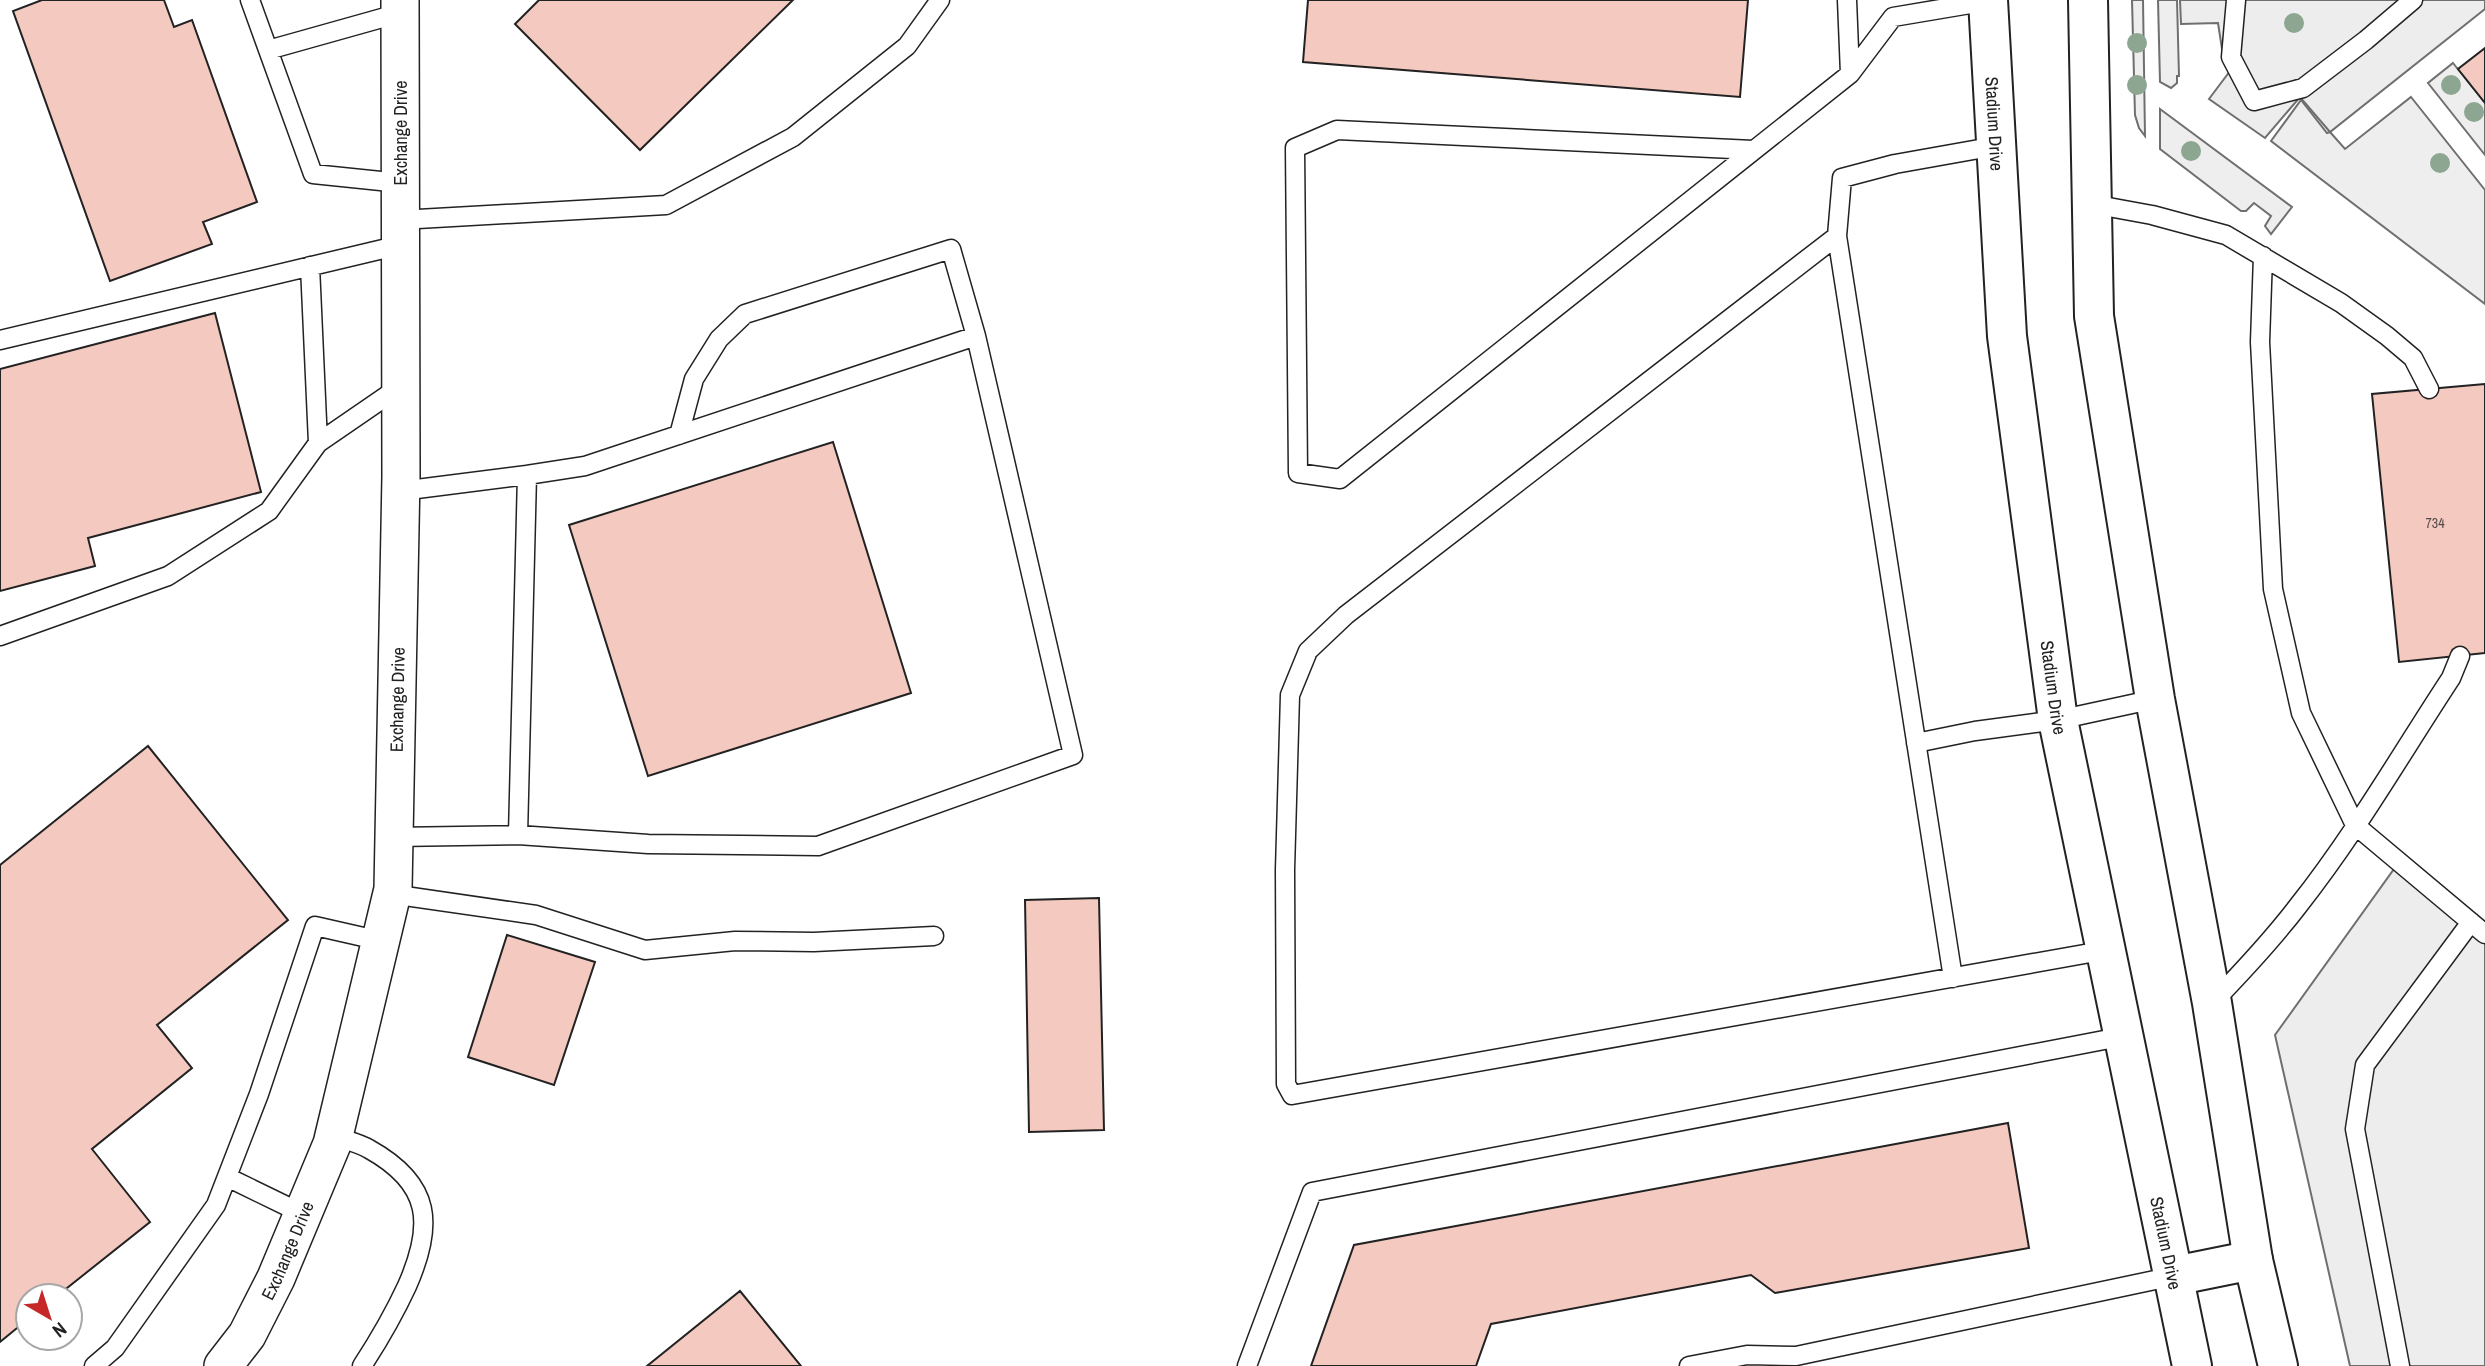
<svg xmlns="http://www.w3.org/2000/svg" width="2485" height="1366" font-family="'Archivo Narrow',sans-serif">
<rect width="100%" height="100%" fill="#fff"/>
<path fill="#eee" stroke="#6f6f6f" stroke-width="2" d="M2132,0H2143L2145,136L2139,128L2135,115Z
M2158,0H2177L2179,76H2177V83L2171,88L2160,82Z
M2453,63L2485,103V155L2428,83Z
M2411,97L2485,190V304L2271,141L2301,100L2327,133L2330,132L2345,149Z
M2160,109L2292,207L2271,234L2265,226L2271,216L2254,203L2246,211H2241L2160,149Z"/>
<path fill="#ededed" stroke="#6f6f6f" stroke-width="2" d="M2180,0H2485V9L2330,132L2300,97L2265,138L2209,99L2233,67L2222,49L2218,23L2181,24Z
M2394,869L2485,938V1366H2350L2275,1035Z"/>
<path fill="#f3c9c0" stroke="#222" stroke-width="2" d="M42,0H164L174,27L192,20L257,202L203,222L212,244L110,281L13,11Z
M539,0H793L640,150L515,24Z
M1308,0H1748L1740,97L1303,62Z
M2485,48V103L2458,69Z
M215,313L261,492L88,538L95,566L0,591V369Z
M2485,384V653L2399,662L2372,394Z
M833,442L911,693L648,776L569,525Z
M148,746L288,920L157,1025L192,1068L92,1149L150,1222L57,1296H28V1319L0,1342V865Z
M1099,898L1104,1130L1029,1132L1025,900Z
M507,935L595,962L554,1085L468,1057Z
M2008,1123L2029,1248L1775,1293L1751,1275L1491,1324L1476,1366H1311L1354,1245Z
M740,1291L801,1366H647Z"/>
<g fill="none" stroke-linecap="round" stroke-linejoin="round">
<g stroke="#222" stroke-width="21">
<path id="service" d="M250,0L313,174L400,183
M1847,0L1850,74
M2236,0L2231,57L2254,101L2303,88L2366,40L2413,0
M268,50L400,13
M1753,150L1337,130L1295,148L1298,473L1340,479L1850,74L1893,17L1988,1
M2092,204L2152,215L2226,235L2341,303L2387,336L2413,358L2429,389
M400,220L666,205L793,137L907,46L940,0
M1837,236L1346,615L1308,651L1290,695L1285,870L1286,1084L1292,1095L2107,950
M2263,256L2260,342L2273,589L2301,713L2355,825L2485,934
M310,266L318,443
M0,340L400,245
M679,435L694,379L719,339L745,314L951,249L976,336
M0,636L168,576L269,511L318,443L401,386
M1916,743L1975,731L2058,720L2155,699
M518,835L648,844L818,846L1073,755L976,336L585,466L527,475
M394,837L518,835L527,475L401,491
M391,894L536,915L645,950L735,941L814,942L934,936
M1953,978L1837,236L1842,178L1895,164L1996,146
M2213,1002C2243,971 2272,940 2298,906C2355,834 2401,754 2451,678L2460,656
M334,1136C345,1140 359,1143 369,1149C432,1184 434,1225 407,1286C394,1314 379,1340 362,1366
M227,1177L303,1214
M94,1366L115,1348L216,1205L259,1094L315,926L381,941
M1247,1366L1312,1192L2125,1036
M1689,1366L1747,1355L1796,1356L2174,1276
M2400,1366L2355,1129L2365,1065L2471,922"/>
</g>
<g stroke="#222" stroke-width="40">
<g id="minor">
<path id="s1" d="M223,1366L247,1335L276,1278L332,1144L393,889L401,476L400,0"/>
</g>
</g>
<g stroke="#222" stroke-width="42">
<g id="secondary">
<path id="s2" d="M1988,0L2007,336L2058,720L2192,1366"/>
<path d="M2088,0L2094,316L2155,699L2212,1003L2253,1260L2278,1366"/>
<path d="M2174,1276L2253,1260"/>
</g>
</g>
<use href="#service" stroke="#fff" stroke-width="18"/>
<use href="#minor" stroke="#fff" stroke-width="37"/>
<use href="#secondary" stroke="#fff" stroke-width="38"/>
</g>
<g fill="#8da692">
<circle cx="2294" cy="23" r="10"/>
<circle cx="2137" cy="43" r="10"/>
<circle cx="2137" cy="85" r="10"/>
<circle cx="2451" cy="85" r="10"/>
<circle cx="2474" cy="112" r="10"/>
<circle cx="2191" cy="151" r="10"/>
<circle cx="2440" cy="163" r="10"/>
</g>
<g text-anchor="middle" dominant-baseline="central" stroke-width="5" stroke-linejoin="round" paint-order="stroke">
<g font-size="14" fill="#564c4a">
<text x="2435" y="523">734</text>
</g>
<g font-size="18" fill="#222" stroke="#fff">
<text stroke="none"><textPath href="#s2" startOffset="124">Stadium Drive</textPath></text>
<text transform="translate(400 133) rotate(-90)">Exchange Drive</text>
<text stroke="none"><textPath href="#s2" startOffset="691">Stadium Drive</textPath></text>
<text stroke="none"><textPath href="#s1" startOffset="700">Exchange Drive</textPath></text>
<text stroke="none"><textPath href="#s2" startOffset="1258">Stadium Drive</textPath></text>
<text stroke="none"><textPath href="#s1" startOffset="133">Exchange Drive</textPath></text>
</g>
</g>
<g transform="translate(49 1317) rotate(141)"><circle r="33" fill="#ffffff" stroke="#a7a7a7" stroke-width="2"/>
<path d="M0-5L12 26L0 18L-12 26Z" fill="#c62828"/>
<text y="-10" font-size="19" font-weight="bold" text-anchor="middle" fill="#222222">N</text>
</g>
</svg>
